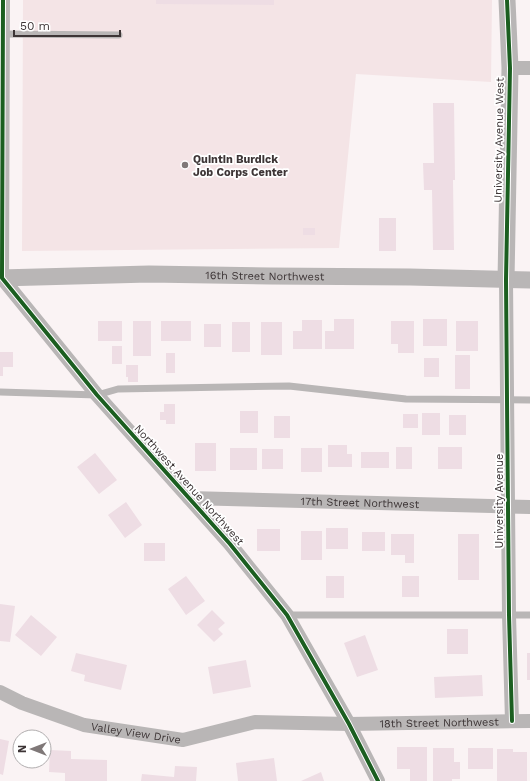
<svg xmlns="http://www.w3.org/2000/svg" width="530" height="781" font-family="'Work Sans',sans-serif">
<rect width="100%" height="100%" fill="#faf3f4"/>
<path fill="#f4e4e6" d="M23,0H492L491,82L356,74L339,248L22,251Z"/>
<path fill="#eedde4" d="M156,0H274V5L156,4Z
M433,103H454L455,180H453L454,250H433L432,190H424L423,163H434Z
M379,218H396V251H379Z
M303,228H315V235H303Z
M334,319H354V349H325V331H334Z
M423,319H447V346H423Z
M302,320H322V349H293V331H302Z
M98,321H122V341H98Z
M133,321H151V356H133Z
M161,321H191V341H161Z
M391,321H414V353H398V344H391Z
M456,321H478V351H456Z
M232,322H250V352H232Z
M261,322H282V355H261Z
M204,324H221V347H204Z
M112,346H122V364H112Z
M0,352H13V367H3V376H0Z
M166,353H175V373H166Z
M455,355H470V389H455Z
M424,358H439V377H424Z
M126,365H138V382H128V377H126Z
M164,404H175V424H166V420H160V412H164Z
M240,411H258V433H240Z
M422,413H440V435H422Z
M403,414H418V428H403Z
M449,415H466V435H449Z
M274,416H290V438H274Z
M195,443H216V471H195Z
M328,445H347V454H352V467H328Z
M396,447H412V469H396Z
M438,447H462V469H438Z
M230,448H257V470H230Z
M301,448H322V472H301Z
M262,449H283V469H262Z
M361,452H389V468H361Z
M95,453L117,480L99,494L77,467Z
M126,502L142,525L125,538L108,515Z
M326,528H348V549H326Z
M257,529H280V551H257Z
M301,531H322V560H301Z
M362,532H385V551H362Z
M391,534H414V563H405V555H391Z
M458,534H479V580H458Z
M144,543H165V561H144Z
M186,576L205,601L186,615L168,589Z
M326,576H344V598H326Z
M402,576H419V597H402Z
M0,604L15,606L10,642L0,641Z
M212,610L225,623L218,629L223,634L214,642L197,625Z
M31,615L57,637L41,656L15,635Z
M447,629H468V654H447Z
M365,635L378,670L357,677L344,643Z
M76,653L127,665L121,690L84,681L85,675L71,671Z
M527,653H530V680H527Z
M246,660L251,687L213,694L208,667Z
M482,675L483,696L435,698L434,677Z
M0,739L9,741L3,775L0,774Z
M397,747H427V781H410V769H397Z
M433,748H454V762H460V779H452V781H433Z
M468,748H493V769H468Z
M497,749H513V752H527V781H497Z
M50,750L71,751V759L107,760V781H65V773L49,772Z
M274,758L277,781H238L236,763Z
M175,766L197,767L196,781H141L142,774L174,777Z
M321,772L324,781H301Z"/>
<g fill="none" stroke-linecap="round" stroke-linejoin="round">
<path stroke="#b9b6b6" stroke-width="7" d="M2,34L119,35
M0,392L97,395L118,389L289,386L406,399L530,400
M287,615H530"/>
<g stroke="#b9b6b6" stroke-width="14">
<path d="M3,0L2,278L97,395L230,544L287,615L349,724L378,781"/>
<path d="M510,68H530"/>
<path d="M506,280L509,615L512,721"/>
<path id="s1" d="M189,498L530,507"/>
<path id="s2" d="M0,692L22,703L84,725L183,740L255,722L349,724L530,721"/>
</g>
<g stroke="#b9b6b6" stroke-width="17">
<path id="s3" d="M0,278L149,274L270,276L410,277L530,280"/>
<path d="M506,280L510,68L507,0"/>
</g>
<g stroke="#fff" stroke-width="6">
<path id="cycleway" d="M3,0L2,278L97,395L230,544L287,615L349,724L378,781
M507,0L510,68L506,280L507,400L509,615L512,721"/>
</g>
<use href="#cycleway" stroke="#1b5e20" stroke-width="4"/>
</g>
<circle fill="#7f7878" stroke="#fff" stroke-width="1.5" cx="185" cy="165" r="4"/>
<g text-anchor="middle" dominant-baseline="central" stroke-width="3.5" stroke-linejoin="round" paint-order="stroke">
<g font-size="11" fill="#3d3536" stroke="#fff">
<text transform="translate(499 140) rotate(-89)">University Avenue West</text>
<text stroke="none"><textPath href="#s3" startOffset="265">16th Street Northwest</textPath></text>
<text transform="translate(189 485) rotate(48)">Northwest Avenue Northwest</text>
<text transform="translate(499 501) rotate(-90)">University Avenue</text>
<text stroke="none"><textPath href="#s1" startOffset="171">17th Street Northwest</textPath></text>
<text stroke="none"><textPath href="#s2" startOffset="449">18th Street Northwest</textPath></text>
<text stroke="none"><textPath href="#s2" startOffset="143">Valley View Drive</textPath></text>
</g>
<g font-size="11" font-weight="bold" fill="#3d3536" stroke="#fff" text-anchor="start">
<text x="193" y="159">Quintin Burdick<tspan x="193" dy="13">Job Corps Center</tspan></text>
</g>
</g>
<g transform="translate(32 749) rotate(270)"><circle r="19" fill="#ffffff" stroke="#b1aeaf"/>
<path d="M0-3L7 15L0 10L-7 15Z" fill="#7f7878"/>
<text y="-6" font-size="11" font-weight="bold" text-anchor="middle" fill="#3d3536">N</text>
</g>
<path d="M14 30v6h106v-6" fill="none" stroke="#3d3536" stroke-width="2"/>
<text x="20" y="30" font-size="12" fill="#3d3536" stroke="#ffffff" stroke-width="3" paint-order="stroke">50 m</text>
</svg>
